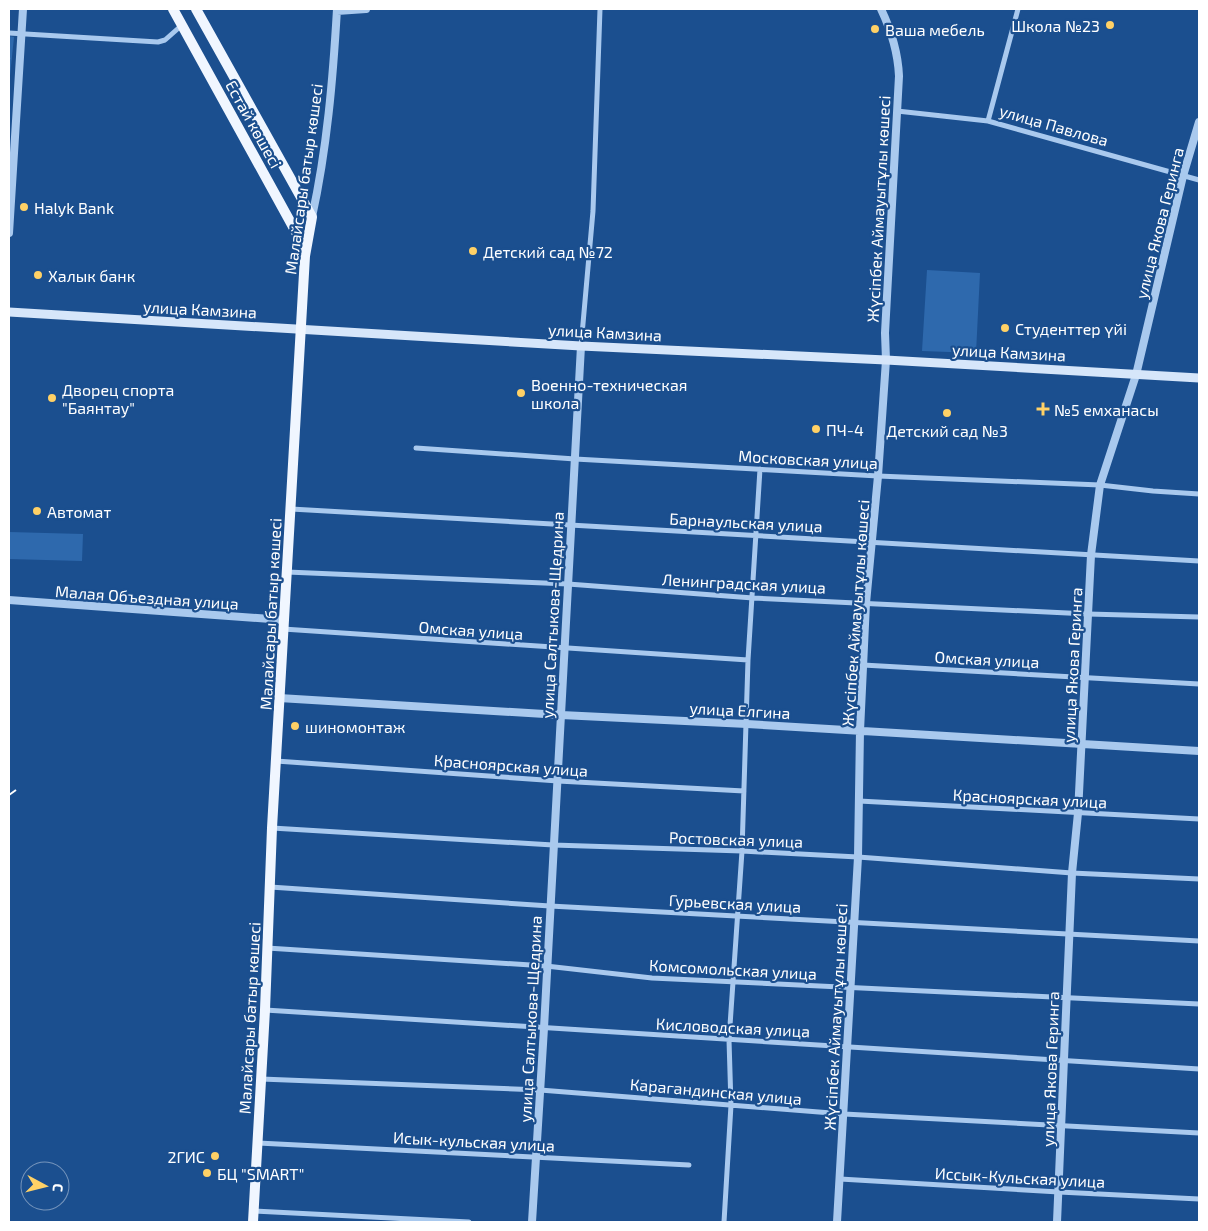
<svg xmlns="http://www.w3.org/2000/svg" width="1208" height="1231" font-family="'Exo 2',sans-serif">
<defs>
<pattern id="forest-firs" width="22" height="20" patternUnits="userSpaceOnUse" patternTransform="scale(1.25)"><rect width="22" height="20" fill="#2e69ad"/><path d="M5 1l3.5 6h-7zM16 11l3.5 6h-7z" fill="#4d80b9"/></pattern>
</defs>
<rect width="100%" height="100%" fill="#1b4f8f"/>
<path fill="url(#forest-firs)" d="M9,36L14,37L9,85Z"/>
<path fill="#2e69ad" d="M927,270L980,273L976,353L922,351Z
M9,532L83,534L82,561L9,559Z"/>
<g fill="none" stroke-linecap="round" stroke-linejoin="round">
<path stroke="#a9c9ee" stroke-width="5" d="M9,33L158,42L165,40L182,25
M897,111L988,121L1199,180
M988,121L1018,9
M581,346L593,211L600,9
M416,448L575,459L878,476L1100,485L1153,491L1199,494
M291,509L1199,561
M287,572L568,584L753,598L1088,614L1199,617
M283,629L748,660
M863,665L1199,684
M276,761L558,781L744,791
M859,801L1199,819
M272,828L553,845L742,851L858,857L1072,873L1199,879
M270,887L550,906L1199,941
M267,948L546,966L652,978L1199,1004
M265,1010L1199,1069
M261,1079L540,1090L844,1114L1199,1133
M258,1143L689,1165
M840,1179L1059,1192L1199,1199
M254,1211L469,1222
M724,1222L731,1105L729,1040L742,851L748,660L760,469"/>
<path stroke="#a9c9ee" stroke-width="8" d="M337,11L366,9
M312,217C327,149 333,78 337,9
M9,233L23,9
M9,600L284,620
M279,698L561,715L747,724L1199,751
M532,1222L544,1028L581,346
M837,1222L858,857L860,731L866,603L878,476L886,360L885,333L899,76C898,53 891,30 881,9
M1057,1222L1072,873L1078,813L1091,555L1100,485L1136,375L1183,176L1199,122"/>
<path stroke="#d6e6fa" stroke-width="9" d="M9,312L581,346L886,360L1199,378"/>
<path stroke="#f0f6ff" stroke-width="10" d="M173,9L297,234L304,252
M196,9L312,217L305,256L272,828L265,1010L253,1222"/>
<path stroke="#fff" stroke-width="2" stroke-dasharray="9 4" stroke-linecap="butt" d="M9,795L16,790"/>
</g>
<g fill="#ffd166" stroke="#1b4f8f" stroke-width="2">
<circle cx="1110" cy="25" r="5"/>
<circle cx="875" cy="29" r="5"/>
<circle cx="24" cy="207" r="5"/>
<circle cx="473" cy="251" r="5"/>
<circle cx="38" cy="275" r="5"/>
<circle cx="1005" cy="328" r="5"/>
<circle cx="521" cy="393" r="5"/>
<circle cx="52" cy="398" r="5"/>
<path d="M1040.5 401.5h5v5h5v5h-5v5h-5v-5h-5v-5h5z"/>
<circle cx="947" cy="413" r="5"/>
<circle cx="816" cy="429" r="5"/>
<circle cx="37" cy="511" r="5"/>
<circle cx="295" cy="726" r="5"/>
<circle cx="215" cy="1156" r="5"/>
<circle cx="207" cy="1173" r="5"/>
</g>
<g text-anchor="middle" dominant-baseline="central" stroke-width="4.5" stroke-linejoin="round" paint-order="stroke">
<g font-size="16" fill="#fff" stroke="#1b4f8f" text-anchor="start">
<text x="1100" y="25" text-anchor="end">Школа №23</text>
<text x="885" y="29">Ваша мебель</text>
<text x="34" y="207">Halyk Bank</text>
<text x="483" y="251">Детский сад №72</text>
<text x="48" y="275">Халык банк</text>
<text x="1015" y="328">Студенттер үйі</text>
<text x="531" y="384">Военно-техническая<tspan x="531" dy="18">школа</tspan></text>
<text x="62" y="389">Дворец спорта<tspan x="62" dy="18">"Баянтау"</tspan></text>
<text x="1054" y="409">№5 емханасы</text>
<text x="826" y="429">ПЧ-4</text>
<text x="947" y="430" text-anchor="middle">Детский сад №3</text>
<text x="47" y="511">Автомат</text>
<text x="305" y="726">шиномонтаж</text>
<text x="205" y="1156" text-anchor="end">2ГИС</text>
<text x="217" y="1173">БЦ "SMART"</text>
</g>
<g font-size="16" fill="#fff" stroke="#1b4f8f">
<text transform="translate(254 124) rotate(61)">Естай көшесі</text>
<text transform="translate(1054 125) rotate(16)">улица Павлова</text>
<text transform="translate(303 179) rotate(-82)">Малайсары батыр көшесі</text>
<text transform="translate(878 209) rotate(-87)">Жүсіпбек Аймауытұлы көшесі</text>
<text transform="translate(1159 223) rotate(-76)">улица Якова Геринга</text>
<text transform="translate(200 309) rotate(3)">улица Камзина</text>
<text transform="translate(605 332) rotate(3)">улица Камзина</text>
<text transform="translate(1009 352) rotate(3)">улица Камзина</text>
<text transform="translate(808 459) rotate(3)">Московская улица</text>
<text transform="translate(746 522) rotate(3)">Барнаульская улица</text>
<text transform="translate(744 583) rotate(3)">Ленинградская улица</text>
<text transform="translate(147 597) rotate(4)">Малая Объездная улица</text>
<text transform="translate(855 613) rotate(-86)">Жүсіпбек Аймауытұлы көшесі</text>
<text transform="translate(270 614) rotate(-87)">Малайсары батыр көшесі</text>
<text transform="translate(552 615) rotate(-87)">улица Салтыкова-Щедрина</text>
<text transform="translate(471 630) rotate(4)">Омская улица</text>
<text transform="translate(987 659) rotate(3)">Омская улица</text>
<text transform="translate(1072 665) rotate(-87)">улица Якова Геринга</text>
<text transform="translate(740 710) rotate(3)">улица Елгина</text>
<text transform="translate(511 765) rotate(4)">Красноярская улица</text>
<text transform="translate(1030 798) rotate(3)">Красноярская улица</text>
<text transform="translate(736 839) rotate(2)">Ростовская улица</text>
<text transform="translate(735 903) rotate(3)">Гурьевская улица</text>
<text transform="translate(733 969) rotate(3)">Комсомольская улица</text>
<text transform="translate(835 1017) rotate(-87)">Жүсіпбек Аймауытұлы көшесі</text>
<text transform="translate(249 1018) rotate(-87)">Малайсары батыр көшесі</text>
<text transform="translate(530 1019) rotate(-87)">улица Салтыкова-Щедрина</text>
<text transform="translate(733 1027) rotate(3)">Кисловодская улица</text>
<text transform="translate(1050 1069) rotate(-88)">улица Якова Геринга</text>
<text transform="translate(716 1091) rotate(5)">Карагандинская улица</text>
<text transform="translate(474 1141) rotate(3)">Исык-кульская улица</text>
<text transform="translate(1020 1177) rotate(3)">Иссык-Кульская улица</text>
</g>
</g>
<rect width="1208" height="1231" fill="none" stroke="#ffffff" stroke-width="20"/>
<g transform="translate(45 1186) rotate(97)"><circle r="24" fill="#1b4f8f" stroke="#7695bc"/>
<path d="M0-4L9 19L0 12L-9 19Z" fill="#ffd166"/>
<text y="-8" font-size="14" font-weight="bold" text-anchor="middle" fill="#ffffff">С</text>
</g>
</svg>
